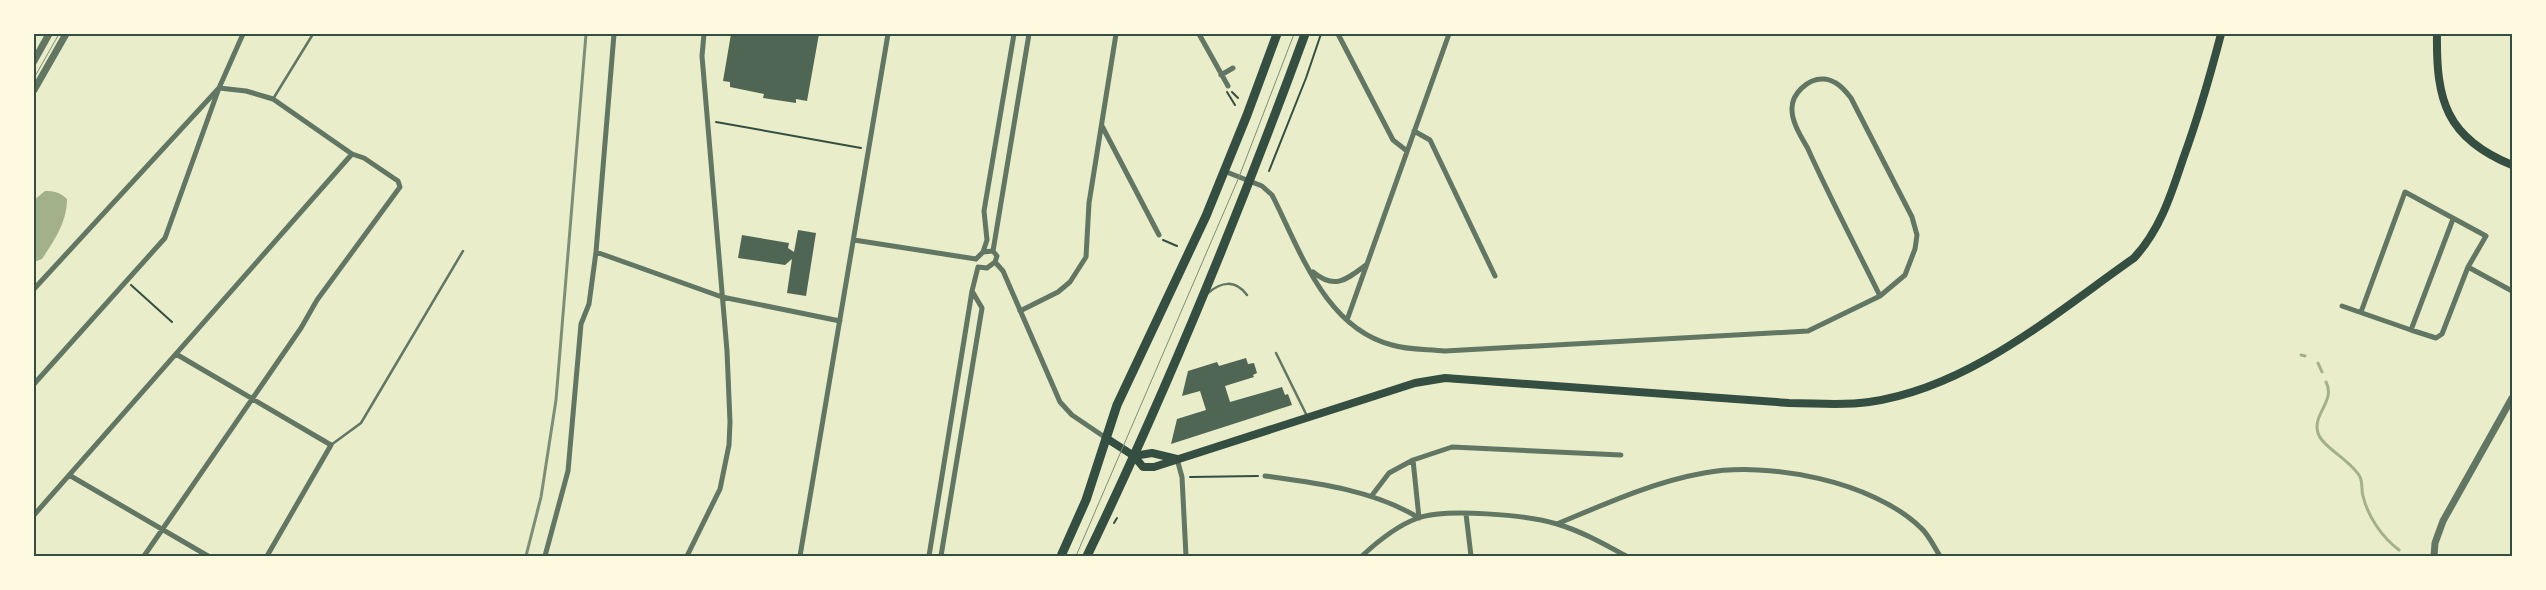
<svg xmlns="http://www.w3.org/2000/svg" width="2546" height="590" font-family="Poppins,sans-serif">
<rect width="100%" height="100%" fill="#e9edc9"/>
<path fill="#a3b18a" d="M45,191C54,191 60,192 67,199C67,222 54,241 42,259L34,262V200Z"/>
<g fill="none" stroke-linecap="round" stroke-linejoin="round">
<path stroke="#a3b18a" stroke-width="3" d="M2301,355L2305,356
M2318,363L2322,372
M2326,382C2336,401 2312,414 2318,433C2322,447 2352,461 2360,477C2363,483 2361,490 2363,496C2368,517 2382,537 2399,550"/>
</g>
<path fill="#4f6655" d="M731,34H819L807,101L796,99V103L763,98L764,94L730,87V82L723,81Z
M798,230L816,233L806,296L787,293L792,259L785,265L738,258L742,235L789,243L788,248L794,252Z
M1246,358L1248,364L1254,363L1257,373L1253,375L1254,377L1225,386L1230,402L1282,387L1285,395L1288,394L1292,405L1171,444L1177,419L1206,410L1200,391L1182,396L1188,371L1217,362L1219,366Z"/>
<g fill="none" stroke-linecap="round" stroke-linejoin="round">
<path stroke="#344e41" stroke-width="2" d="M1227,92L1235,105
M1232,92L1238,98
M716,122L861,148
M1269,171L1306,78L1321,34
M1163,240L1177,246
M131,285L172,322
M1190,477L1258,476
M1114,523L1117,518"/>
<path stroke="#617663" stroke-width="2.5" d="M273,99L313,34
M1208,293C1221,282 1235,279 1247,295
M1276,353L1307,416
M331,445L361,423L463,251"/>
<path stroke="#617663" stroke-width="5" d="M1199,34L1228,86
M1338,34L1393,140L1407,151
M1221,75L1233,68
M1102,126L1159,235
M1414,131L1430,140L1495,276
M1224,171L1262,186L1272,195C1300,250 1325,328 1392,345C1408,350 1428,349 1445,351L1808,331L1880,296L1905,275L1915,249L1917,235L1912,217L1851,98C1844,89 1836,80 1824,79C1808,78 1791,94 1792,110C1792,123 1802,138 1808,149C1830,198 1856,247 1880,296
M854,240L976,259
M993,251L1029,34
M596,252L722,297L840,321
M983,252L987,240L984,211L1014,34
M976,259L983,252L993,251
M995,262L1003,271L1060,402L1072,415L1106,438
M978,267L987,268L995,262L997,256L993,251
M2468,267L2512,291
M1313,272C1335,290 1346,280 1366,265
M34,289L219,88L243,34
M2342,306L2411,330L2453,219
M1020,311L1058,292L1070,282L1086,257L1089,203L1116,34
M2361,312L2405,192L2486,236L2468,267L2442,334L2436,338L2411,330
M1347,320L1449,34
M176,354L331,445L267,556
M34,384L165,238L219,88
M1177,459L1182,477L1186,556
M1413,460L1419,518
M69,475L208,556
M1265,476C1316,483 1374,490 1419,518
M1373,494L1389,473L1413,460L1452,447L1621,455
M1466,514L1471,556
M34,515L352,154
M1557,524C1605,504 1653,482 1704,473C1768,461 1873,481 1921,528C1929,535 1934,547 1940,556
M144,556L301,328L317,300L400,187L398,181L364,158L352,154L273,99L246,91L219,88
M545,556L568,471L581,324L589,304L596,252L614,34
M687,556L720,489L729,445L730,422L727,351L702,56L704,34
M800,556L888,34
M929,556L972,291L978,267
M941,556L982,308L972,291
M1362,556C1378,541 1396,526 1418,518C1446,508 1528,515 1557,524C1581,531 1604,544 1626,556"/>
<path stroke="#617663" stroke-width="7" d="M34,61L49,34
M34,90L66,34
M2434,556L2435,543L2443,521L2512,398"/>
<path stroke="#344e41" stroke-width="8" d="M2437,34C2436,100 2446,138 2512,165
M1106,438L1134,456L1143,467H1154L1415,383L1445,378L1789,403C1816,403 1843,406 1869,402C1969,388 2054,314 2134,258C2160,230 2171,195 2183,159C2198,118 2210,76 2221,34
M1134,456L1152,453L1177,459"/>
<path stroke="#344e41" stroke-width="9" d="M1061,556L1086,500L1117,405L1206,216L1247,115L1277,34
M1087,556C1169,386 1240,211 1305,34"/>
<path stroke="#7c8e77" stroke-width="1" d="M34,78L59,34
M1076,556L1239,177L1294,34"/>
<path stroke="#7c8e77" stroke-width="3" d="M526,556L541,497L556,400L586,34"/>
</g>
<rect width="2546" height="590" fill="none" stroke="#fefae0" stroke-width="70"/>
<rect x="35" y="35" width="2476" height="520" fill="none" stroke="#344e41" stroke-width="2"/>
</svg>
